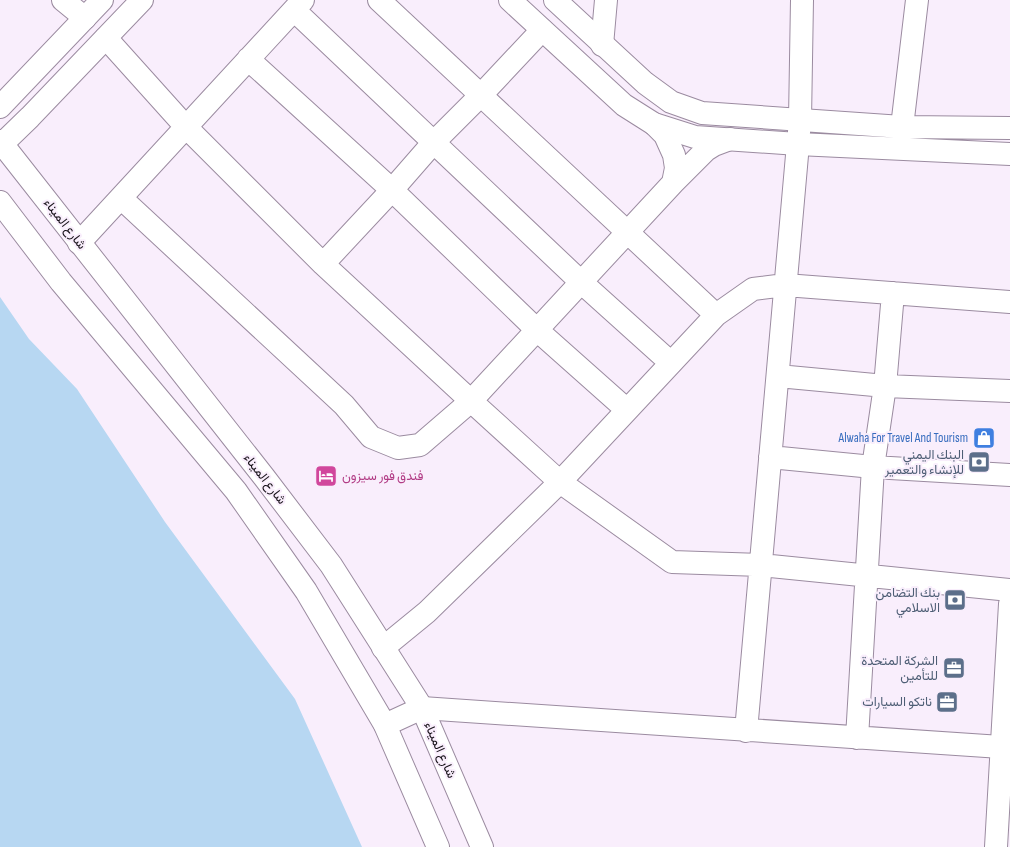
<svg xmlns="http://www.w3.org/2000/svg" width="1010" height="847" font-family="'Sofia Sans Condensed',Vazirmatn,sans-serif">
<rect width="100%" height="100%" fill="#f9eefc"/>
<path fill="#b7d7f2" d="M0,297L29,339L77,389L165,522L295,699L362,847H0Z"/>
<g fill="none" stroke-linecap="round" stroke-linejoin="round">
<g stroke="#9b8ba0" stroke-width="24">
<path id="minor" d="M63,0L85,18
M379,0L716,315
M294,10L581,282L671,363
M106,38L186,127L323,264L471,401L560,482L672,562L761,565L1010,590
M602,45L606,0
M248,59L392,190L537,330L627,410
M654,124L665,135L674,155L676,168L673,183L706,150L714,145L730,139
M902,127L917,0
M121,198L344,405L371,437L398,448L420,445L471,401L673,183
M79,243L303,0
M323,264L392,190L433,143L481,95L542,30
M778,376L885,386L1010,391
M770,457L873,467L1010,475
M383,648L427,612L560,482L716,315L753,289L785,285L1010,302
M385,725L422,708L1001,747
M746,731L798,144L800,120L802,0
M857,738L873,467L885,386L893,293"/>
</g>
<g stroke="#9b8ba0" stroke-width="24">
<path id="major" d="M510,0L624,105L654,124L695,137L798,144L1010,154
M555,0L645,83L671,102L702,113L902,127L1010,128
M0,107L102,0
M0,141L264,477L331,565L422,708L482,847
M0,146L30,117L142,0
M0,202L61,282L236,491L306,591L385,725L438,847
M996,847L1010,604"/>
</g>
<use href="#minor" stroke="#fff" stroke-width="22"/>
<use href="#major" stroke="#fff" stroke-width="22"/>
</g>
<defs>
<g id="shop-square" transform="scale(1.15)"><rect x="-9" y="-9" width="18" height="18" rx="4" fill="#3f7fe0" stroke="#f9eefc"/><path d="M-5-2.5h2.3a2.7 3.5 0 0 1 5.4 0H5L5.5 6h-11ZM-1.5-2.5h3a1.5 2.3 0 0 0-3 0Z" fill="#fff"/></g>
<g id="bank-square" transform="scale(1.15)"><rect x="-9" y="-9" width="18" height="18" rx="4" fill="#5c6f8a" stroke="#f9eefc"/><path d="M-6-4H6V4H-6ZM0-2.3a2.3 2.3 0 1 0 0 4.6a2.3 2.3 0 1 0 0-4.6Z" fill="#fff"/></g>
<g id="hotel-square" transform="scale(1.15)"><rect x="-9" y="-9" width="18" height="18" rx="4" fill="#d1479c" stroke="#f9eefc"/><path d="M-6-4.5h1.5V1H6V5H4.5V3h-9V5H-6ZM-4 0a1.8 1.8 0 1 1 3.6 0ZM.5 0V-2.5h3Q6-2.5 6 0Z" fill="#fff"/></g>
<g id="office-square" transform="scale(1.15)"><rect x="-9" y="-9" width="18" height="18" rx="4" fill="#5c6f8a" stroke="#f9eefc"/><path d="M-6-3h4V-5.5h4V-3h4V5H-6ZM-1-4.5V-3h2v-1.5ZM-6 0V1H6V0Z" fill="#fff"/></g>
</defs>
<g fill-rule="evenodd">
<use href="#shop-square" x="984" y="438"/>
<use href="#bank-square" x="979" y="462"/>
<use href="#hotel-square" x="326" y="476"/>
<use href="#bank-square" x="955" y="600"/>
<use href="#office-square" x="954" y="668"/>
<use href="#office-square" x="947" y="702"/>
</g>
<g text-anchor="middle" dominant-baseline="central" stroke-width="4" stroke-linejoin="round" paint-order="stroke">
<g font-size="13" fill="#151017" stroke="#f9eefc">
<text transform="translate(65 224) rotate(52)">شارع الميناء</text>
<text transform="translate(265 479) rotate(52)">شارع الميناء</text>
<text transform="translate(440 750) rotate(66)">شارع الميناء</text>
</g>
<g font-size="13" fill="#366cbe" stroke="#f9eefc" text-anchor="end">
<text x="968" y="438">Alwaha For Travel And Tourism</text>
</g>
<g font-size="13" fill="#4e5e75" stroke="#f9eefc" text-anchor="end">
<text x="964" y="455">البنك اليمني<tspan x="964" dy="15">للإنشاء والتعمير</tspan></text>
<text x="940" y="593">بنك التضامن<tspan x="940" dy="15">الاسلامي</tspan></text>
<text x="938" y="661">الشركة المتحدة<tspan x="938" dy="15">للتأمين</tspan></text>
<text x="932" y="702">ناتكو السيارات</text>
</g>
<g font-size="13" fill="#b23c85" stroke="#f9eefc" text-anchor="start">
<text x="342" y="476">فندق فور سيزون</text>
</g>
</g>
</svg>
